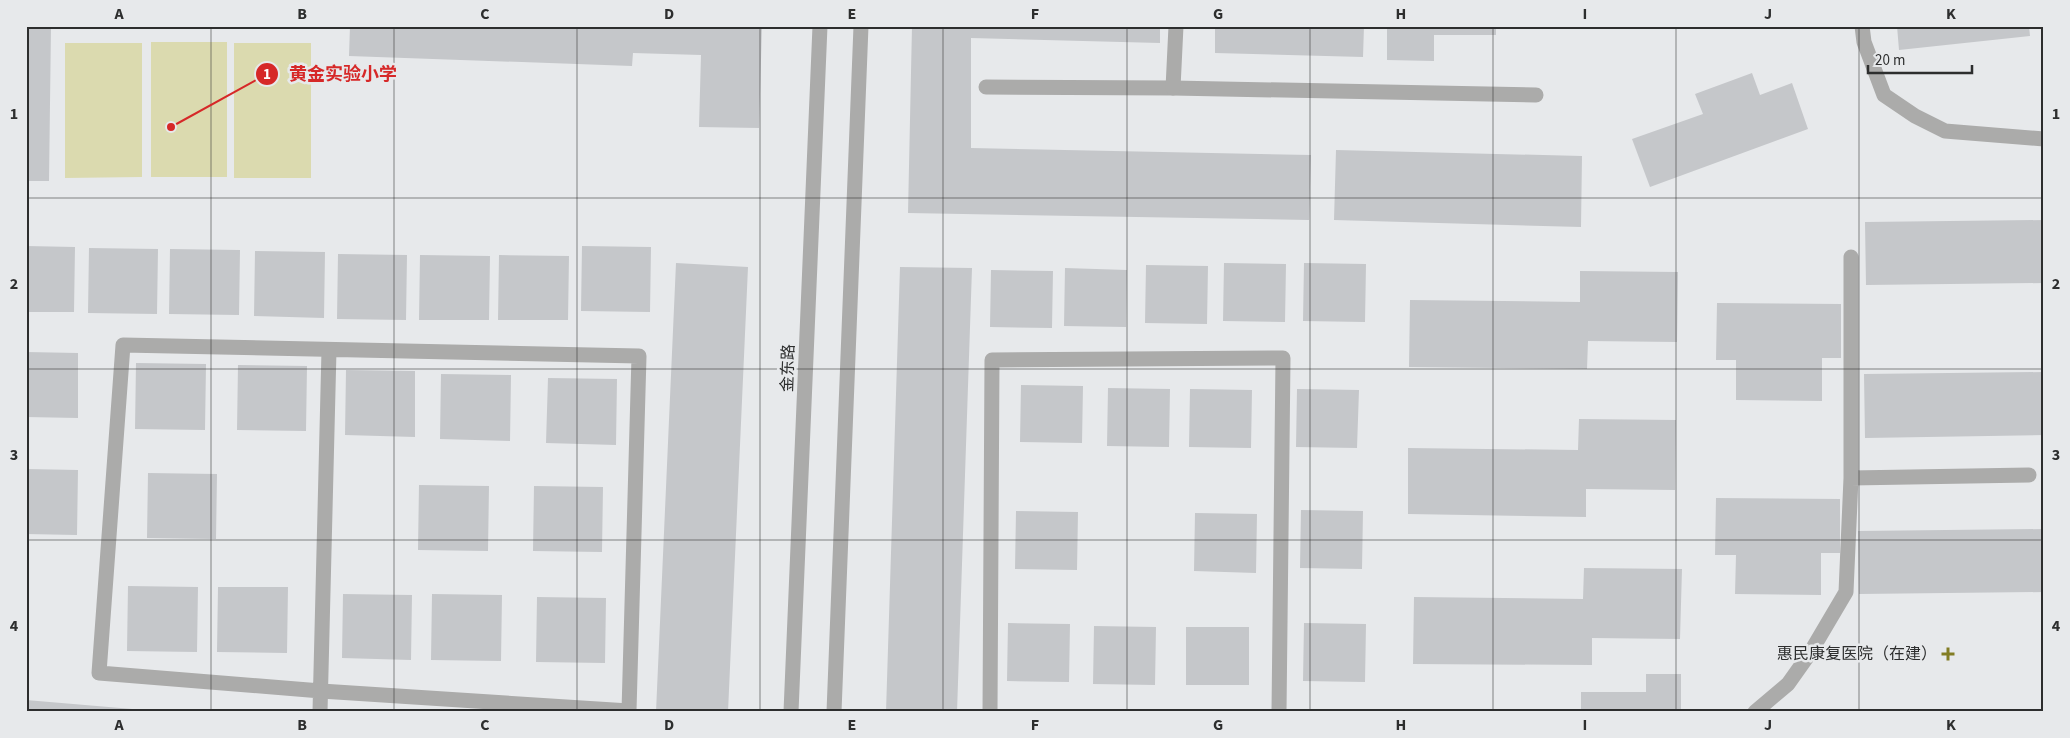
<svg xmlns="http://www.w3.org/2000/svg" width="2070" height="738" font-family="'Source Sans 3','Noto Sans SC',sans-serif">
<rect width="100%" height="100%" fill="#e7e9eb"/>
<path fill="#dbdaaf" d="M151,42H227V177H151Z
M65,43H142V177L65,178Z
M234,43H311V178H234Z"/>
<path fill="#c5c7ca" d="M26,26H51L49,181H26Z
M350,26H762L759,128L699,127L701,55L633,53L632,66L349,56Z
M912,26H1160V43L971,38V148L1311,155L1309,220L908,213Z
M1215,26H1364L1363,57L1215,53Z
M1387,26H1496V35H1434V61L1387,60Z
M1897,26H2029L2030,36L1899,50Z
M1752,73L1760,95L1792,83L1808,129L1650,187L1632,139L1703,114L1695,94Z
M1336,150L1582,156L1581,227L1334,220Z
M2044,220V283L1866,285L1865,222Z
M26,246L75,247L74,312H26Z
M582,246L651,247L650,312L581,311Z
M89,248L158,249L157,314L88,313Z
M170,249L240,250L239,315L169,314Z
M255,251L325,252L324,318L254,316Z
M338,254L407,255L406,320L337,319Z
M420,255L490,256L489,320H419Z
M499,255L569,256L568,320H498Z
M676,263L748,267L728,712H656Z
M1224,263L1286,264L1285,322L1223,321Z
M1304,263L1366,264L1365,322L1303,321Z
M1146,265L1208,266L1207,324L1145,323Z
M900,267L972,268L957,712H886Z
M1065,268L1127,270L1126,327L1064,326Z
M991,270L1053,271L1052,328L990,327Z
M1580,271L1678,272L1677,342L1588,341L1587,369L1409,367L1410,300L1580,302Z
M1717,303L1841,304V358H1822V401L1736,400V360H1716Z
M26,352L78,353V418L26,417Z
M136,363L206,364L205,430L135,429Z
M238,365L307,366L306,431L237,430Z
M346,370L415,371V437L345,435Z
M2044,372V435L1865,438L1864,374Z
M441,374L511,375L510,441L440,439Z
M548,378L617,379L616,445L546,443Z
M1021,385L1083,386L1082,443L1020,442Z
M1108,388L1170,389L1169,447L1107,446Z
M1190,389L1252,390L1251,448L1189,447Z
M1297,389L1359,390L1357,448L1296,447Z
M1579,419L1676,420L1675,490L1586,489V517L1408,514V448L1578,450Z
M26,469L78,470L77,535L26,534Z
M148,473L217,474L216,539L147,538Z
M419,485L489,486L488,551L418,550Z
M534,486L603,487L602,552L533,551Z
M1716,498L1840,499V553H1821V595L1735,594L1736,555H1715Z
M1301,510L1363,511L1362,569L1300,568Z
M1016,511L1078,512L1077,570L1015,569Z
M1195,513L1257,514L1256,573L1194,571Z
M2044,529V592L1859,594L1858,531Z
M1584,568L1682,569L1680,639L1592,638V665L1413,664L1414,597L1583,599Z
M128,586L198,587L197,652L127,651Z
M218,587H288L287,653L217,652Z
M343,594L412,595L411,660L342,658Z
M432,594L502,595L501,661L431,660Z
M537,597L606,598L605,663L536,662Z
M1008,623L1070,624L1069,682L1007,681Z
M1304,623L1366,624L1365,682L1303,681Z
M1094,626L1156,627L1155,685L1093,684Z
M1186,627H1249V685H1186Z
M1646,674H1681V712H1581V692H1646Z
M26,700L144,710V712H26Z"/>
<g fill="none" stroke-linecap="round" stroke-linejoin="round">
<path stroke="#ababaa" stroke-width="15" d="M986,87L1173,88L1536,95"/>
<path stroke="#ababaa" stroke-width="15" d="M1862,26L1864,42L1884,95L1915,116L1945,131L2044,139
M1173,88L1176,26
M123,345L639,356L629,711L321,691L99,673Z
M1851,478L2029,475
M320,712L329,350
M990,712L992,360L1283,358L1279,712
M1755,712L1788,684L1810,653L1846,592L1851,478V257"/>
<path stroke="#ababaa" stroke-width="15" d="M791,712L820,26
M834,712L861,26"/>
</g>
<path fill="none" stroke="#2d2e2e" stroke-width="1" stroke-opacity="0.55" d="M211,26V712M394,26V712M577,26V712M760,26V712M943,26V712M1127,26V712M1310,26V712M1493,26V712M1676,26V712M1859,26V712M26,198H2044M26,369H2044M26,540H2044"/>
<path fill="#827d24" stroke="#e7e9eb" stroke-width="2" d="M1945.5 646.5h5v5h5v5h-5v5h-5v-5h-5v-5h5z"/>
<g text-anchor="middle" dominant-baseline="central" stroke-width="5" stroke-linejoin="round" paint-order="stroke">
<g font-size="16" fill="#2d2e2e" stroke="#e7e9eb">
<text transform="translate(788 368) rotate(-88)">金东路</text>
</g>
<g font-size="16" fill="#2d2e2e" stroke="#e7e9eb" text-anchor="end">
<text x="1937" y="654">惠民康复医院（在建）</text>
</g>
</g>
<path fill="none" stroke="#d62828" stroke-width="2" d="M171 127L267 74"/>
<g fill="#d62828" stroke="#e7e9eb" stroke-width="2">
<circle cx="171" cy="127" r="5"/>
<circle cx="267" cy="74" r="12"/>
</g>
<g font-size="15" text-anchor="middle" font-weight="bold" fill="#fff">
<text x="267" y="79">1</text>
</g>
<g font-size="18" text-anchor="middle" font-weight="bold" fill="#d62828" stroke="#e7e9eb" stroke-width="5" stroke-linejoin="round" paint-order="stroke">
<text x="343" y="80">黄金实验小学</text>
</g>
<rect width="2070" height="738" fill="none" stroke="#e7e9eb" stroke-width="55"/>
<path d="M1868 65v8h104v-8" fill="none" stroke="#2d2e2e" stroke-width="2.5"/>
<text x="1875" y="65" font-size="15" fill="#2d2e2e" stroke="#e7e9eb" stroke-width="4" paint-order="stroke">20 m</text>
<rect x="28" y="28" width="2014" height="682" fill="none" stroke="#2d2e2e" stroke-width="2"/>
<g font-size="16" text-anchor="middle" font-weight="bold" fill="#2d2e2e">
<text x="119" y="19">A</text>
<text x="302" y="19">B</text>
<text x="485" y="19">C</text>
<text x="669" y="19">D</text>
<text x="852" y="19">E</text>
<text x="1035" y="19">F</text>
<text x="1218" y="19">G</text>
<text x="1401" y="19">H</text>
<text x="1585" y="19">I</text>
<text x="1768" y="19">J</text>
<text x="1951" y="19">K</text>
<text x="14" y="119">1</text>
<text x="2056" y="119">1</text>
<text x="14" y="289">2</text>
<text x="2056" y="289">2</text>
<text x="14" y="460">3</text>
<text x="2056" y="460">3</text>
<text x="14" y="631">4</text>
<text x="2056" y="631">4</text>
<text x="119" y="730">A</text>
<text x="302" y="730">B</text>
<text x="485" y="730">C</text>
<text x="669" y="730">D</text>
<text x="852" y="730">E</text>
<text x="1035" y="730">F</text>
<text x="1218" y="730">G</text>
<text x="1401" y="730">H</text>
<text x="1585" y="730">I</text>
<text x="1768" y="730">J</text>
<text x="1951" y="730">K</text>
</g>
</svg>
